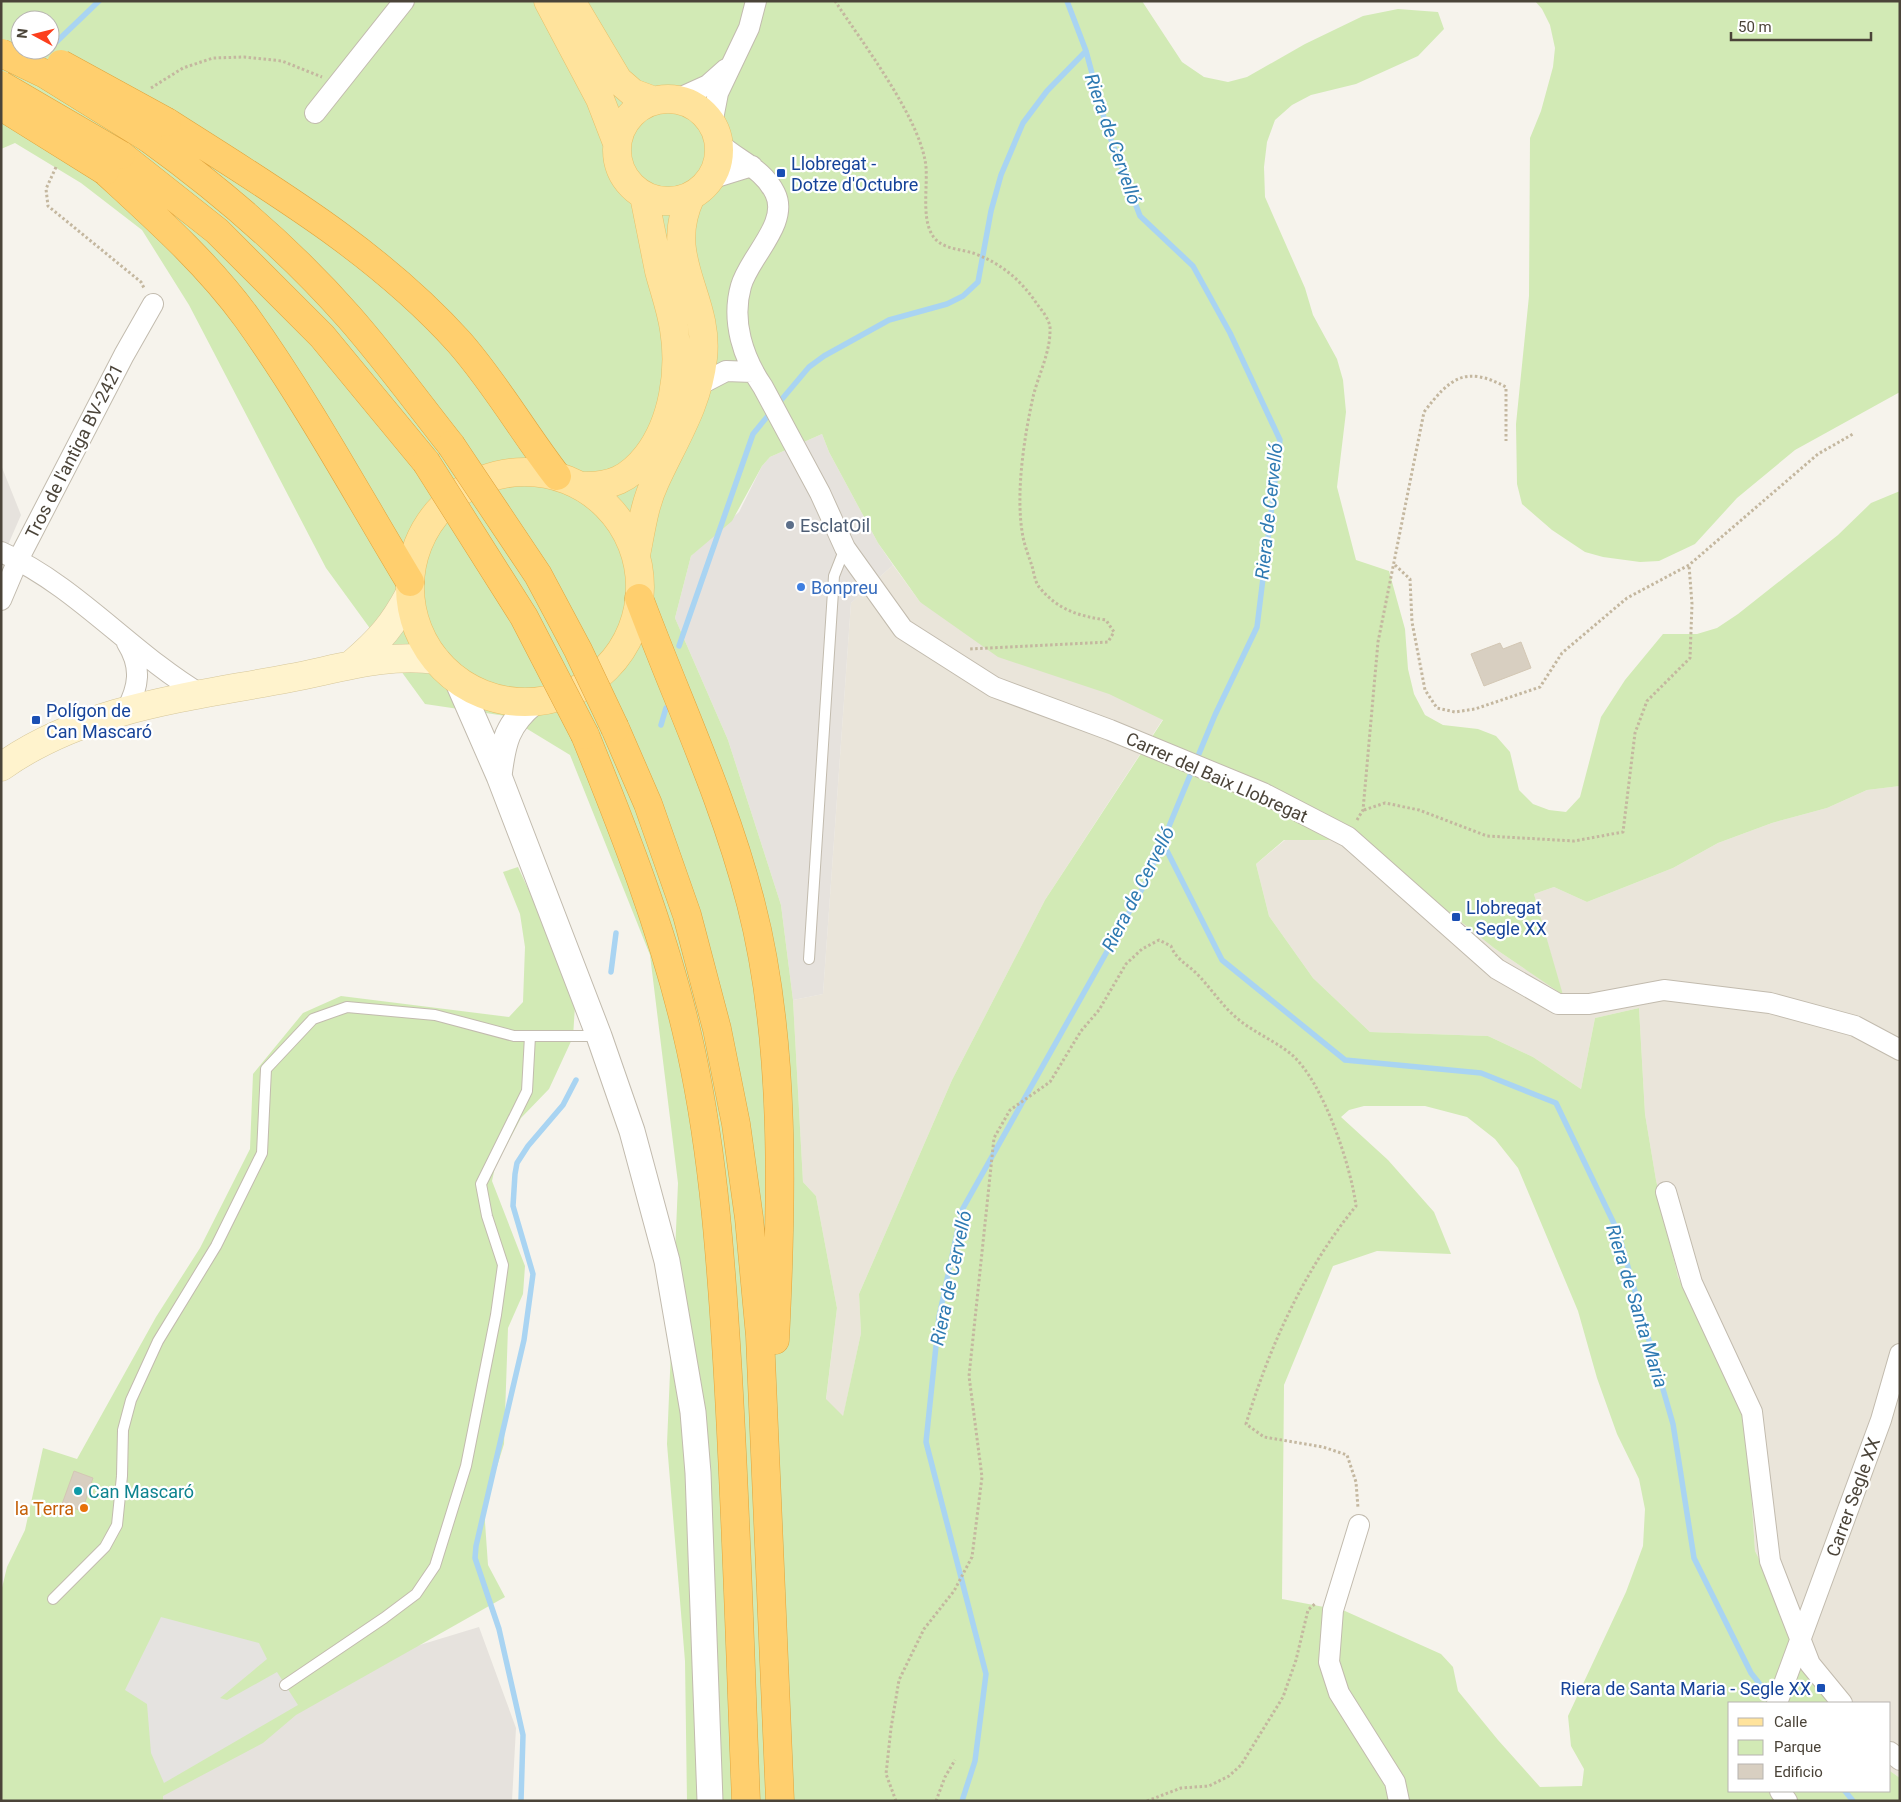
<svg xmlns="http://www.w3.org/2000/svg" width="1901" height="1802" font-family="Roboto,sans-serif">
<rect width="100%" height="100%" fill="#f6f3ec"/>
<path fill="#eae5da" d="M893,565L920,602L1163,719L1045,900L952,1080L859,1294L861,1333L843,1417L826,1400L837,1308L816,1196L803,1182L793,1000L823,994L851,603Z
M1900,786V1778L1890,1771V1703H1832L1755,1551L1746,1411L1678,1277L1656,1180L1645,1114L1639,1008L1595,1018L1581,1089L1533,1057L1488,1036L1370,1032L1313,978L1269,916L1256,864L1285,840H1358L1494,948L1562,994L1534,894L1554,887L1587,902L1673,868L1718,843L1772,823L1827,808L1867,790Z"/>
<path fill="#e6e2dd" d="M822,434L829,452L878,543L893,565L851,603L823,994L793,1000L781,905L728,740L675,618L691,556L739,512L762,466L770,457Z
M1,465L21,515L1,561Z
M479,1627L516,1728L512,1801H156L154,1777L354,1665Z"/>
<path fill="#d2eab5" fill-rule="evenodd" d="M1,1H1142L1182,62L1204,77L1228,82L1247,77L1305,44L1363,16L1398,9L1438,12L1444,29L1418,56L1356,84L1311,95L1292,105L1275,120L1267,142L1264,167L1265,197L1305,288L1313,315L1337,359L1343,380L1346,412L1337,487L1356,560L1389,571L1405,629L1408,669L1414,694L1425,715L1443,725L1478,729L1496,736L1510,752L1519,790L1533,804L1549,810L1566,812L1580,797L1601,717L1625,680L1663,634H1697L1717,628L1738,614L1838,535L1871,503L1900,491V786L1867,790L1827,808L1772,823L1718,843L1673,868L1587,902L1554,887L1534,894L1563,995L1494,948L1358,840H1284L1256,864L1269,916L1313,978L1370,1032L1488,1036L1533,1057L1581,1089L1595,1018L1639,1008L1645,1114L1656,1180L1678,1277L1746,1411L1755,1551L1832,1703H1730V1791H1890V1771L1900,1778V1801H687L685,1661L667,1444L678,1183L650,955L570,755L506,716L425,704L326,568L189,305L142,230L81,183L15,143L1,149ZM20,20H50V50H20ZM822,434L829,452L878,543L920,602L998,657L1109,694L1163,720L1045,900L952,1080L859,1294L861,1333L843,1416L826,1399L837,1308L816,1196L803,1182L793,1000L781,905L728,740L675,618L691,556L732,521L762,466L770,457ZM1364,1106H1425L1467,1117L1495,1139L1518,1168L1578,1311L1597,1378L1617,1434L1639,1479L1645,1509L1643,1546L1626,1592L1568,1716L1571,1746L1584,1769L1582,1786L1540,1787L1498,1740L1458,1691L1453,1667L1441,1654L1345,1611L1282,1599L1284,1385L1333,1266L1377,1251L1451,1254L1434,1212L1388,1160L1341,1117L1349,1110Z
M1535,1H1900V392L1795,450L1737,498L1695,544L1659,561L1640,562L1603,557L1585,552L1552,530L1522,504L1517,484L1516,424L1529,296L1530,138L1541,111L1553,67L1555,48L1550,25L1542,9Z
M518,867L539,912L575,1006L573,1037L549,1089L521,1118L495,1167L492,1181L525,1266L523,1294L508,1328L504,1444L484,1508L488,1565L505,1597L296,1715L263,1743L163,1796V1801H1V1592L7,1567L25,1530L43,1448L77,1459L156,1317L200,1248L250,1149L253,1074L303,1013L341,996L509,1017L523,1002L525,947L520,914L503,872Z"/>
<path fill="#e5e3e0" d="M161,1617L259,1643L267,1659L220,1698L227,1700L277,1672L298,1705L164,1783L151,1753L147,1704L125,1690Z"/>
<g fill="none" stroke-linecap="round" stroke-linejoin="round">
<path stroke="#a9d4f2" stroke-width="5.5" d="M50,48L99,1
M36,60L47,50
M777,405L809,367L824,356L889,320L947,304L963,296L978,282L991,211L1001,175L1023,123L1047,91L1086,51
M679,646L753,434L771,412
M661,725L666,708
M1163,843L1222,960L1345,1060L1481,1073L1556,1103L1618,1232L1673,1424L1694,1558L1751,1673L1774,1702
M611,972L616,933
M1845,1791L1853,1801
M521,1801L523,1735L499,1629L475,1558L476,1546L524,1340L533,1274L513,1206L515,1174L517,1163L528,1146L563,1105L576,1080
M962,1801L975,1761L986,1674L926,1442L939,1317L962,1210L1146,882L1215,715L1257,627L1280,440L1230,333L1193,266L1140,216L1107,129L1086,51L1067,1"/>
</g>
<path fill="#d8cfc1" stroke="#d3c7b4" d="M1521,642L1531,668L1484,686L1471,654L1500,643L1503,649Z
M74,1471L93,1478L82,1511L62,1504Z"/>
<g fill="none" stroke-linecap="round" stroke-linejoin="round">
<g stroke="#c2bbae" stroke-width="12">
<path id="service" d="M809,959L834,576L845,548
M53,1599L105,1547L117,1525L122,1476L123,1430L131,1400L158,1341L216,1246L262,1153L266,1069L313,1019L347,1007L435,1015L514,1036H599
M285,1685L384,1618L416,1594L435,1566L466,1466L496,1315L503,1265L487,1216L481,1184L527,1091L530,1036"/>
</g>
<g stroke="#c2bbae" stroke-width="22">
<path id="minor" d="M677,99L708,85L726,69
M315,113L404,1
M712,124L718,93L749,28L756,1
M719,143C738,161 763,168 775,193C790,223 749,257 741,286C731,321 743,358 763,387L820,493L845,548L903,629L994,687L1110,730L1263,793L1348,837L1497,969L1558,1004H1589L1664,990L1770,1003L1855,1026L1900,1050
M710,179L752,166
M699,385L726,371L753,372
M1,552C77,586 131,653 202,695
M1,600L18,560L124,355L153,304
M126,711C139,687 142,667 127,643
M1666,1192L1692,1283L1752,1412L1770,1561L1810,1664L1842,1703
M1359,1525L1333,1610L1329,1662L1339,1693L1395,1782L1399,1801
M1777,1703L1881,1420L1900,1354
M1890,1752L1900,1760
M1780,1791L1787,1801"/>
</g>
<g stroke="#c2bbae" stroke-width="27">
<path id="tertiary" d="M457,680L499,776L599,1036L632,1131L667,1261L693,1412L698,1473L710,1801
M499,776C503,742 507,724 534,702"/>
</g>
<g stroke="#d6c79b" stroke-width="29">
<path id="secondary" d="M352,664C380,640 393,625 410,593
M1,767C85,707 191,697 290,678C338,669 386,653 436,660"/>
</g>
<g stroke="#e6c16a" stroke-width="29">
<path id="primary" d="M548,1L600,99L617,143
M571,1L618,80L633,93L652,100
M617 150a51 51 0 1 1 102 0a51 51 0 1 1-102 0Z
M410 587a115 115 0 1 1 230 0a115 115 0 1 1-230 0Z
M582,486C611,487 629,479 647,456C673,422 681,371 674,329C671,309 664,290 659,271C654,246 649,221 644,196
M636,555C641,531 644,505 655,482C674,440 698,405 703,358C710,297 661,259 691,196"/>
</g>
<g stroke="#e0a43c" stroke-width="29">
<path id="motorway" d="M167,122C270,188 376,250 459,342C496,384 523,432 557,476
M148,138C220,190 290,250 349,317C385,358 417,402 451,445
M121,155L217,231L322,336L426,462
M105,171C155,217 207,263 247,318C307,402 357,494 410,582
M639,598C677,700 724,798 751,904C786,1039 782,1202 775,1340
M615,728L648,804L687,915L717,1029L736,1124L749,1218L760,1336L780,1801
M585,735C624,831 662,928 686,1029C712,1138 720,1247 727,1359C736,1506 740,1653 746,1801"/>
</g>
<path stroke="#c4b79f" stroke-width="3" stroke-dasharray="2.5 2.5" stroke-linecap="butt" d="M835,1C862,42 916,113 925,160C930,183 917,228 940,243C949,249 963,250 973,253C1001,263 1021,280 1037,304C1043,312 1051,321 1050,331C1050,353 1038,376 1033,397C1024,438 1015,496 1023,537C1025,547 1029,557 1032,566C1034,573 1035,583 1040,588C1058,610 1079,616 1106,620L1114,632L1108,642L968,649
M151,88L183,68L213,58L244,57L282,61L322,77
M56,167L46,189L48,206L141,282L144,288
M1395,565L1410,579L1412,622L1425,690L1437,708L1455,712L1475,709L1540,687L1562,653L1627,598L1689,565L1818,454L1853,434
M1364,810L1385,803L1419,810L1487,836L1574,841L1623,832L1635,733L1647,701L1690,658L1692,604L1689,565
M1357,820L1363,810L1378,642L1424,412C1450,378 1465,365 1506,387V441
M896,1801L886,1774L891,1728L899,1680L924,1629L954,1591L972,1557L982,1477L969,1376L994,1138L1010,1110L1050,1082L1081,1031L1099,1010L1126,964L1142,949L1159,940L1171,946C1176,960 1189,965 1199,976C1214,992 1225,1010 1243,1023C1258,1034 1276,1042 1291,1054C1323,1081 1351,1166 1356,1206C1304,1270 1270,1345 1246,1424L1264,1437L1323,1447L1347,1455L1356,1482L1358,1508
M936,1801L945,1777L955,1760
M1147,1801L1181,1788L1209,1786L1229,1776L1241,1765L1283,1697L1296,1660L1308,1610L1316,1603"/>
<use href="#service" stroke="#fff" stroke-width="10"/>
<use href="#minor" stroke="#fff" stroke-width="20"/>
<use href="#tertiary" stroke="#fff" stroke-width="25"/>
<use href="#secondary" stroke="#fff3cd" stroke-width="28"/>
<use href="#primary" stroke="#ffe39c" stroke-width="28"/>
<use href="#motorway" stroke="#ffcf6e" stroke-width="28"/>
<g stroke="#e0a43c" stroke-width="29" stroke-linecap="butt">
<path id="motorway-bridge" d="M1,53L45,74L148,138
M61,64L167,122
M1,85L121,155
M1,106L105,171
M451,445L538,575L578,650L615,728
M426,462L524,617L585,735"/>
</g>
<use href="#motorway-bridge" stroke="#ffcf6e" stroke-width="28"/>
</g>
<g fill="#1a4fb4" stroke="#fff" stroke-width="2">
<rect x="776" y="168" width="10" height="10" rx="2.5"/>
<rect x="31" y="715" width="10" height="10" rx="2.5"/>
<rect x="1451" y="912" width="10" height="10" rx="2.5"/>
<rect x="1816" y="1683" width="10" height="10" rx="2.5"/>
</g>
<circle fill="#5c6f8a" stroke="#fff" stroke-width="2" cx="790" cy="525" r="5"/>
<circle fill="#3f7fe0" stroke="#fff" stroke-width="2" cx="801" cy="587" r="5"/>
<circle fill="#0f9aa8" stroke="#fff" stroke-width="2" cx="78" cy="1491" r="5"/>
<circle fill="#e8710a" stroke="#fff" stroke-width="2" cx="84" cy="1508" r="5"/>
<g text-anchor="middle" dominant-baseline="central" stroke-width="4.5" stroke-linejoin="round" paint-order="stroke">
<g font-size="18" fill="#164399" stroke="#fff" text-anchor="start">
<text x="791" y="163">Llobregat -<tspan x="791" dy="21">Dotze d'Octubre</tspan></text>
<text x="46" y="710">Polígon de<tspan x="46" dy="21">Can Mascaró</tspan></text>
<text x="1466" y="907">Llobregat<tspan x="1466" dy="21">- Segle XX</tspan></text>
<text x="1811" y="1688" text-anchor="end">Riera de Santa Maria - Segle XX</text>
</g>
<g font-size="18" fill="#4b4439" stroke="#fff">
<text transform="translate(74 451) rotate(-63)">Tros de l'antiga BV-2421</text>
<text transform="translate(1217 777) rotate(24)">Carrer del Baix Llobregat</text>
<text transform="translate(1853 1497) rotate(-70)">Carrer Segle XX</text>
</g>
<g font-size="18" fill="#4e5e75" stroke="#fff" text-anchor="start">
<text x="800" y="525">EsclatOil</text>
</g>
<g font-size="18" fill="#366cbe" stroke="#fff" text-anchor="start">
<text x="811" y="587">Bonpreu</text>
</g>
<g font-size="18" fill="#0d838f" stroke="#fff" text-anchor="start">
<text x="88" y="1491">Can Mascaró</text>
</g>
<g font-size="18" fill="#c56008" stroke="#fff" text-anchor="end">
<text x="74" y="1508">la Terra</text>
</g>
<g font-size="19" font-style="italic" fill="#2e7ab2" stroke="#fff">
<text transform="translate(1113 139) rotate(71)">Riera de Cervelló</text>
<text transform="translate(1269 511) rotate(-84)">Riera de Cervelló</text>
<text transform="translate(1138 889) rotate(-63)">Riera de Cervelló</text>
<text transform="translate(951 1278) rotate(-78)">Riera de Cervelló</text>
<text transform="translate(1637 1306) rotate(73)">Riera de Santa Maria</text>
</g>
</g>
<rect width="1901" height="1802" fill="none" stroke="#4b4439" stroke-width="5"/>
<rect x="1728" y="1702" width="162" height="90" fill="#ffffff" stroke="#b7b4b0"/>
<rect x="1738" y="1718" width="25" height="8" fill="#ffe39c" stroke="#b7b4b0"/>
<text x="1774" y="1727" font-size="15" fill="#4b4439">Calle</text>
<rect x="1738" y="1740" width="25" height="15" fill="#d2eab5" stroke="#b7b4b0"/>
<text x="1774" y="1752" font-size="15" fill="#4b4439">Parque</text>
<rect x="1738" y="1764" width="25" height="15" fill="#d8cfc1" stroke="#b7b4b0"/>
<text x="1774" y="1777" font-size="15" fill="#4b4439">Edificio</text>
<g transform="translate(35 35) rotate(277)"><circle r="24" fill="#ffffff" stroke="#b7b4b0"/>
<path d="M0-4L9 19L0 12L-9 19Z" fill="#fc3f1d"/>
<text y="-8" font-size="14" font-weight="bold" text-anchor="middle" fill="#4b4439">N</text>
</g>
<path d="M1731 32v8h140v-8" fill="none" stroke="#4b4439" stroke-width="2.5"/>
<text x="1738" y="32" font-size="15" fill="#4b4439" stroke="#ffffff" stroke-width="4" paint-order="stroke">50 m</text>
</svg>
